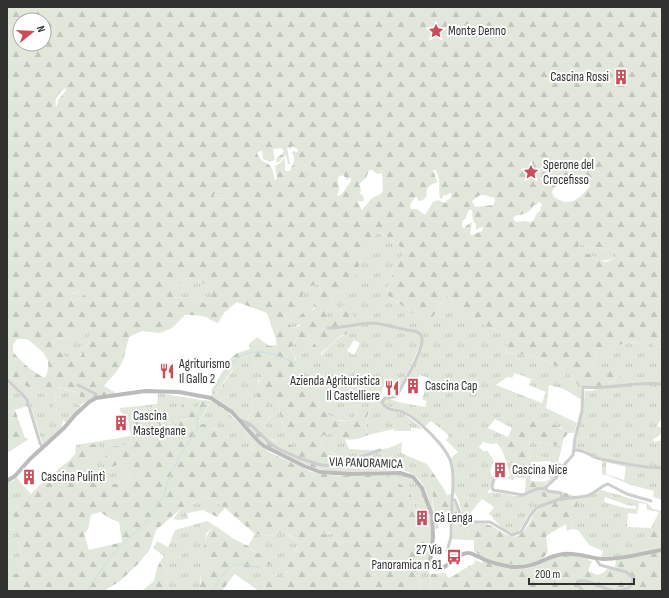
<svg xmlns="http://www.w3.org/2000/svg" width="669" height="598" font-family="'Sofia Sans Condensed',sans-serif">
<defs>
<pattern id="grass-tufts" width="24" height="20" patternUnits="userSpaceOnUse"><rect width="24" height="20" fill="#e2e7dc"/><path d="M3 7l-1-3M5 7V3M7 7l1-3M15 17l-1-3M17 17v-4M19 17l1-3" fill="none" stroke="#c2c7bd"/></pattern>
<pattern id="forest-firs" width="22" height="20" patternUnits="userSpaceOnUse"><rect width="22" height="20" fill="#e2e7dc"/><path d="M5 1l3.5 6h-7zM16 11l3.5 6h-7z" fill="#c2c7bd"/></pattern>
</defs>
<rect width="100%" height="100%" fill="#fff"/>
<path fill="url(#grass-tufts)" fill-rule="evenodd" d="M531,7H546L539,11L536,15L531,13Z
M306,165H310L321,172V177L319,180L315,181L304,173L303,168Z
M227,188L231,191C228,198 222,200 215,198L214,195C217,190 222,189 227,188Z
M379,232L390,238L405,251L394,269L386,294L422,320L435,314L447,295L462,312L479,323L507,334L508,340L505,352L534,356L561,368L571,376L572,379L581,387L582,400L564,389L549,385L546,408L577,423L574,433H568L560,427L507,442L502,450L497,443L491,444L483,442L479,447L484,452L487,450L494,461L490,471L492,476L494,477L490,490L488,491V493C502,491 511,497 523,496C528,496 533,492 538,490L548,501C540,505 535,508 529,514C523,521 521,539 508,531C500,527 495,520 489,514L494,507L482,499L471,512L463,499H458L454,492L453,464L451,458L458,452L446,440L449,436L445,432L431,421L424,427L404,411L387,406L384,404L383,402L385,399H390L398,402L425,407L427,401L422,399L429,378L420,375L413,384L407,376L415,363L421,341L414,359L400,387L392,382L386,380L381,393V401L385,408L404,414L423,429L411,428V431H394V429L368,435C362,423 368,419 370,408L353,420L346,421L337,420L325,413L315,393L298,376L296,358L290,348L299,337L315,342L321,355L336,340L345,334L341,307L340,317L337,322L329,321L325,314C328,306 333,301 336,293L351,289C357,271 364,243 379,232ZM354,340L360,343L354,355L347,351ZM515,373L531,379L529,385L546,392L542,403L496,385L507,377L512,378ZM495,419L512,428L508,437L488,428Z
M579,243L586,246L611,249L615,251L617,257C598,265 593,258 578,247Z
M191,278C202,281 223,292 206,304L193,298L173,297L172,291C178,284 182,280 191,278Z
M318,284L322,291C314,306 311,322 292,328L284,315L294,308L308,287Z
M81,291L84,293V295L74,302L72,301L71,297L72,294Z
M83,320L86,324L88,322L91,323L88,344L82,350V354L78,358H66L60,352L53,339C64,340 73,336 82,329L81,322Z
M653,341V346L662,347V417L657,426L662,428C662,435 659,436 653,439L654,442L662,440V467L627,463L594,456L585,450L575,449L577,434L583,410L585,391C602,391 609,384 621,374L592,368L599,347H610L627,343Z
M245,358H252L260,375L258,382L259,391L256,399L251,405V413L246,421L241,418L229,407L211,395L217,393L237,364Z
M7,364L14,368L15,370L12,377L13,379L38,392L53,397L55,413L57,412L55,394L56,387L79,393L80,396L77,404L81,406L66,423L63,420L62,427L43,445L29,401L7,379Z
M7,383C15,389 24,396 28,406L7,412Z
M158,393L202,400C200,405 192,412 188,417L189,419L182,420L176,426L171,424L167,421L161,428L149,430L148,422L128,420L120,411V408L157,404Z
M270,398L277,399C282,421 280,428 299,443L295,449L286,442H277L265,434L264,424L271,416L267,407Z
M211,401L218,404L223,410L225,409L246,431L245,433L255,448L254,449L251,450L247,449L246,454C229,454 235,442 224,434C217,428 208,426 199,423C201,416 208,409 211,401Z
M326,434H334L345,439L349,449C371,450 382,453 402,442L401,453L427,464L432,471L427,477L432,489L433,514C429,499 426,480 410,473C407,471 404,471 401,470C394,467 389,462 381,463C373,463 365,467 357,466C344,463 345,460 336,454C333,452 328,451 324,450L321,441L322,436Z
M131,436L132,443L121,446L110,466L93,470L86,468L84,463L89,445L75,454L76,445Z
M530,441L562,446L558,462L563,465C560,473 555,480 546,484L545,482L550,479L551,461L531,462L530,478L515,477L514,480L507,479L510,475L506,461L514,464L530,460L529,450Z
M602,460L628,466L662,469V500L653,497L654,491L631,485L607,475H602ZM606,462L626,467L624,480L606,474Z
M117,465C125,466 128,469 130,476C124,483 119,485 110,483L106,475L110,468Z
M387,475C421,474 420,488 430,515L428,517L426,524L417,525L414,502L411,495Z
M16,477L31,494L19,501L15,513V520H7V483L13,481Z
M601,490L647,503L653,509L662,511C652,526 650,535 647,552L632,557L601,558L603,551L589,545L578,530L572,529L573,522L571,514L574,510L578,498L592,495ZM605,497L627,505L636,506V509L625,508L604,502ZM639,503L646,504L647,510L659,512L651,528L627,527L628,513L637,514Z
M206,497L219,503L224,508L206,507L203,510L187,513L188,519L179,520L173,519L182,508Z
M462,518L470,523L466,540L452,539L453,531L459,526Z
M207,521L214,525L206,534L204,559L211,557L216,559V562C196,570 203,572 199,590L165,591C167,580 170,570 160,562L164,556L153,548L157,541L168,547L175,530Z
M7,529L16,530L24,573L15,574L7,571Z
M319,529L328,534H335L343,538V543L330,540L319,532Z
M277,533H285L301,543L295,550L284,567L288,570L282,577L273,575L262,591H259L235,574L238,569L259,571L268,565L272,559C262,556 255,553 248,546L255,534L271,536Z
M426,567L430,574L431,591H419L420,582L418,576Z"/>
<path fill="url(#forest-firs)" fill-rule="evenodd" d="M7,7H531V13L536,15L539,11L546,7H662V347L653,346V341L627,343L610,347H599L592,368L622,373L606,386L595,391V386L581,387L572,379L571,376L561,368L534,356L505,352L508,340L507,334L479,323L462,312L447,295L435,314L429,320H422L386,294L394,269L405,251L390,238L379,232C364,243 357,272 351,289L336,293C333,301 328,306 325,314L329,321H337L340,317L341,307L347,303C355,312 355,323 355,334C352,334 348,333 345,334C335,337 326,353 313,358L309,352L315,342L299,337L290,348C292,352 295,356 296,360C299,376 299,382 316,386C315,398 324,415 337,420C342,422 348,421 353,420L355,410L364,407L370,408C367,418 363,425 368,435C361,438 352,441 345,439C336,437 331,431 322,436L321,441L324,450L342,456L345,462C350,464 355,466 361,466C376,466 386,459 400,470L339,473L314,468L271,448L259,439L245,423L251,413V405L256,399L259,391L258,386L260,375L252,358C235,359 226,380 217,393L212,394V389L230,359L237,353L250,349L249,344L257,337L269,346L277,345L275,336L267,313L237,302L224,313L218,323C213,322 210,319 206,317C199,315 192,315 185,315L172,328L160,333L142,331L129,337L123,361L117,371L104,386L116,393L92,398L79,406L76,402L80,396L79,393L58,387L55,394L57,412L54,413L52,397L38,392L13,379L12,377L15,370L14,368L7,364ZM20,20H44V44H20ZM66,88C65,93 63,94 59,99C57,101 58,105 56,107C54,97 59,93 66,88ZM292,146L298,150L297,152L293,151L292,153C297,159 292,165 290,171H285V159L284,158L280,163L275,166L277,179L275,180C273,176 274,170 271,167C266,160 260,164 257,152L262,151L263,159L270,162L275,160L273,149L281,148L284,151L282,154C279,157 276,156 276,162H279L283,157L286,156L288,164H290L287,147L291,149ZM306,165H310L321,172V177L319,180H315L304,173L303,168ZM369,170H372L377,174L380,173L382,174L383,191L381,194L372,198L362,210L357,202L359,201H364L363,195L360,194L361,190L359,184L366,178ZM433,170H435C443,181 437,187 440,198H442L444,194L445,196L450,193L452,194L450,199L447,200L445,203L438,200L433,202L425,215L417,209H411L410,205L415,197H417L418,201C422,201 425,199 427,196C425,188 430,185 437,182ZM343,175L347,180L349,178H351V182C345,187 346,192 338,196L337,195C342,188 336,183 338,177ZM579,178L587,181L590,186C579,199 571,208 554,197L552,192L554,188L561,182H567ZM227,188L231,191C228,198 222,200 215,198L214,195C217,190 222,189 227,188ZM480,195H485L494,198L495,201L493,205L475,207L472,201ZM539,202L542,204L540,211L536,214L534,220L531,222L523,221L516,222L513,219L515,216C523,214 529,214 534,205H536ZM470,210H472L473,221L476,224V230L482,227L483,228L482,231L472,235L470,234L472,223H470L464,228L462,227V222L466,218L468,211ZM579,243L586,246L611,249L615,251L617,257L606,262L596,259V257L588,254L578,247ZM191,278C202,281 223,292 206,304L193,298L173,297L172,291C178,284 182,280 191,278ZM318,284L322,291L316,302L314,310L305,311L299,317L300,326L292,328L284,315L294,308L308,287ZM81,291L84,293V295L74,302L72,301L71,297L73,293ZM83,321L85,322V325L88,322L90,323L88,344L82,350V355L78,358H66L60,352L53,339C64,339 73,337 82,329L81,322ZM17,339H27C41,351 55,357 45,378C32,372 22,362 13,352V345ZM270,399H277C282,421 280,428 299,443L295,448L286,442H277L273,440L266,434L264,424L271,416L267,407Z
M202,400L211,401C208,408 201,416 199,423L203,424H212L213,428C218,430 225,433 229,438C235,447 231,453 246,454L247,448L251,450L255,448L245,433L246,431L256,442L269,452L312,472L339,476L387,475L407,489L411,495L414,502L417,525L426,524L427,519L430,515C431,528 433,556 426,566C424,570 421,573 418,576L420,582L419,591H262L273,575L282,577L288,571L284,567L285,562L301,543C290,536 284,528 271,536L255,534L225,508L217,517L203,510C209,503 216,506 223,507L219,503L206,497L182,508L156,530L150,549L138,564L120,581L104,591H7V571L15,574L24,573L16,530L7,529V520H15V513L19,501L31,494L41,484L52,477L58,469L69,461L75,454L89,445L99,443L98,458L92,462L84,463L86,468L93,470L110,466L105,458L109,448C117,445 124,446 132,443L128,420L148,422L149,429L161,428L158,423C166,418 168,424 176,426L180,421L189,419L188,417L181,416L182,404L196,407L200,404ZM117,465C125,466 128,469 130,476C124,483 119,485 110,483L106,475L110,468ZM100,512L111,519L119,522L122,542L89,550L84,534L88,529L91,515ZM319,529L324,533L334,534L343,538V543L330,540L328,536L320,532Z
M15,410L25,438L29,439L7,453V412Z
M534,421C547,422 557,425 568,433L563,440L562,446L530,441C528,449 531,457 529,465L520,466L506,461L502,450C511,434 513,423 534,421Z
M432,471L444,489L447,495L451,494L450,512H438L439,528L435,529L432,489L427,477Z
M526,478H530L531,481L545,482L548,486L547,488L548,490L560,491L575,496V498H578L577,509L574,510L571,514L573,522L572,529L567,531L566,524L546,536L548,552C544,558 540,561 534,563C523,568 495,563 485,558C481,556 478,554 474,551V540H466L470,523C476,524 484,523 489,525C500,529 513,544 523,532C530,525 531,515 539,509L538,506L547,501L538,490L525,493Z
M458,499H465L473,516L471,520C459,513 462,510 458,499Z
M453,502C457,505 459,514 462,518L459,526L453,531Z
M662,511V548L647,552C650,534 651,526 662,511Z
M214,525L234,539L248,546L253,551L272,559L273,563L268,565L259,571L246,574L238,569L222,591H198C206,573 192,572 216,562V559L211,557L204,559C203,544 205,536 214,525Z
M662,552V591H503L490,590L489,591H431L430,574L446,573L448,578C458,575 464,567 474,564L475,560L482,563L483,560C498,564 514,571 529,568C539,567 546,560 554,557C565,554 577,556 588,558V560L592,561L588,571L597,575L603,573L607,569H612L615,567L616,560Z
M160,562C170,570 167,580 165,591H144L143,590L154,581L157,568Z"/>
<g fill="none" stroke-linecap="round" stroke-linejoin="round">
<path stroke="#cddee7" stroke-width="1" d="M212,392C220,381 228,366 238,358C255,345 280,356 297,364
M87,591L110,557L146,522L164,496L167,484L179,457L198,428L197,416L206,401
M212,591C218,582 226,566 238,564C244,563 253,567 260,568"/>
<path stroke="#cecece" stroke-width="3" d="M328,328C342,328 356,324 371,323C383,323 395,328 407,330C413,331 423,331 422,341C419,359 406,377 398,394L394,397L385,398L382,402C386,411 396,409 403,412C418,419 447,447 451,463C454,473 453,490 452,500
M7,380L21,393L27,400L40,443L43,448
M78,385L96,394L94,399
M239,419L250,424L271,444L279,449L299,458L321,465L335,466L380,450
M574,450C587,450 587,455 597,458C619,463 640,467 662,468
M495,476L492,486L493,490L523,495L537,489L545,488
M560,500C569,497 577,498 586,496C595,494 600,486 608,484L627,494L651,501
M463,554L459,553L450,554L447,551L451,537L452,500H455L460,513L468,520L471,522H490L512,535L521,532L530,516L534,511L538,507L562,498V496L560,493L548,491L545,488L556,478L564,465L573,455L575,438L582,411L583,387C609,390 636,381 662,384
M595,558L600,565L626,572L633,577C632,590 627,589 616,591
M583,591L577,584L578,581H586L613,591"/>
<path stroke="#bbb" stroke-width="4" d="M7,481L15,476L30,459L64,428L75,415L89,402L96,398L145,391L179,392L211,398L232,412L258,441L264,446L304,466L320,472L350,474L400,473L413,477L422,488L432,515L433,537L430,562L433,568C447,573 454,553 468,553C474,553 481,559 488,561C496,564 505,566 514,567C537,568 543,557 563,554C578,552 591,559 605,559C625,559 643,553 662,550"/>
</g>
<defs>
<g id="sight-bare" transform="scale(1.2)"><path d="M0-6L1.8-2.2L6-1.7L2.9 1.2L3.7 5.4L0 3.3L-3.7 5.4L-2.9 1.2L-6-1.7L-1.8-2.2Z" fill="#d14a57" stroke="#fff" stroke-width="2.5" paint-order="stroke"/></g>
<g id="building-bare" transform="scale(1.2)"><path d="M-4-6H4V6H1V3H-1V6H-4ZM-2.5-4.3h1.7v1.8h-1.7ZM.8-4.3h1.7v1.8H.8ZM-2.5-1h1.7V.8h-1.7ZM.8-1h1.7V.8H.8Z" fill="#d14a57" stroke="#fff" stroke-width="2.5" paint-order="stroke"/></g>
<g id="restaurant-bare" transform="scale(1.2)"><path d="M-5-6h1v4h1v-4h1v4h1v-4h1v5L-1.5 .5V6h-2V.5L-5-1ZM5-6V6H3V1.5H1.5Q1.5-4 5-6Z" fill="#d14a57" stroke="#fff" stroke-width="2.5" paint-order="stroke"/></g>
<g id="bus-bare" transform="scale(1.2)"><path d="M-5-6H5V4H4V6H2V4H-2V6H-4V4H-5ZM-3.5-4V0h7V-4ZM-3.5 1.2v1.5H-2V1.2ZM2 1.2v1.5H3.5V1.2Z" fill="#d14a57" stroke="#fff" stroke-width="2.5" paint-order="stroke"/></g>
</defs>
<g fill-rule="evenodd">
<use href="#sight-bare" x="436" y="31"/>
<use href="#building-bare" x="621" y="77"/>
<use href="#sight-bare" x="531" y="172"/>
<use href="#restaurant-bare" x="167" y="371"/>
<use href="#building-bare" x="413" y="386"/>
<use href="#restaurant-bare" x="392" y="388"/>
<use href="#building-bare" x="121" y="423"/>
<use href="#building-bare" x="500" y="470"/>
<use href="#building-bare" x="29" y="477"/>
<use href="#building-bare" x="422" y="518"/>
<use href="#bus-bare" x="454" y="557"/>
</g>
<g text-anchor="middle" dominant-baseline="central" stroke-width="4" stroke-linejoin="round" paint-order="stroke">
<g font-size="13" fill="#313131" stroke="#fff" text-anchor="start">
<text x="448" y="31">Monte Denno</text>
<text x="609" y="77" text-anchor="end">Cascina Rossi</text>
<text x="543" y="165">Sperone del<tspan x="543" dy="15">Crocefisso</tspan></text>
<text x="179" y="364">Agriturismo<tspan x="179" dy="15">Il Gallo 2</tspan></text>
<text x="380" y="381" text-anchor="end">Azienda Agrituristica<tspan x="380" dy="15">Il Castelliere</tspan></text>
<text x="425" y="386">Cascina Cap</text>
<text x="133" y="416">Cascina<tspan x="133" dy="15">Mastegnane</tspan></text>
<text x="512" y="470">Cascina Nice</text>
<text x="41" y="477">Cascina Pulintì</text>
<text x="434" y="518">Cà Lenga</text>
<text x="442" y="550" text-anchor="end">27 Via<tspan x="442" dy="15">Panoramica n 81</tspan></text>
</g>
<g font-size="13" fill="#313131" stroke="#fff">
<text transform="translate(366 463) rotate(2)">VIA PANORAMICA</text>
</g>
</g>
<rect width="669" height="598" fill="none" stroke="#313131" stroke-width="16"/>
<g transform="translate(32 32) rotate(72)"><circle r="19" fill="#ffffff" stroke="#adadad"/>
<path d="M0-3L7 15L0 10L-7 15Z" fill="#d14a57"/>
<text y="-6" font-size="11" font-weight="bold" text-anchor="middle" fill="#313131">N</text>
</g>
<path d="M529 578v6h105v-6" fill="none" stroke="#313131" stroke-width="2"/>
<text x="535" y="578" font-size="12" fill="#313131" stroke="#ffffff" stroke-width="3" paint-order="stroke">200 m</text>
</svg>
